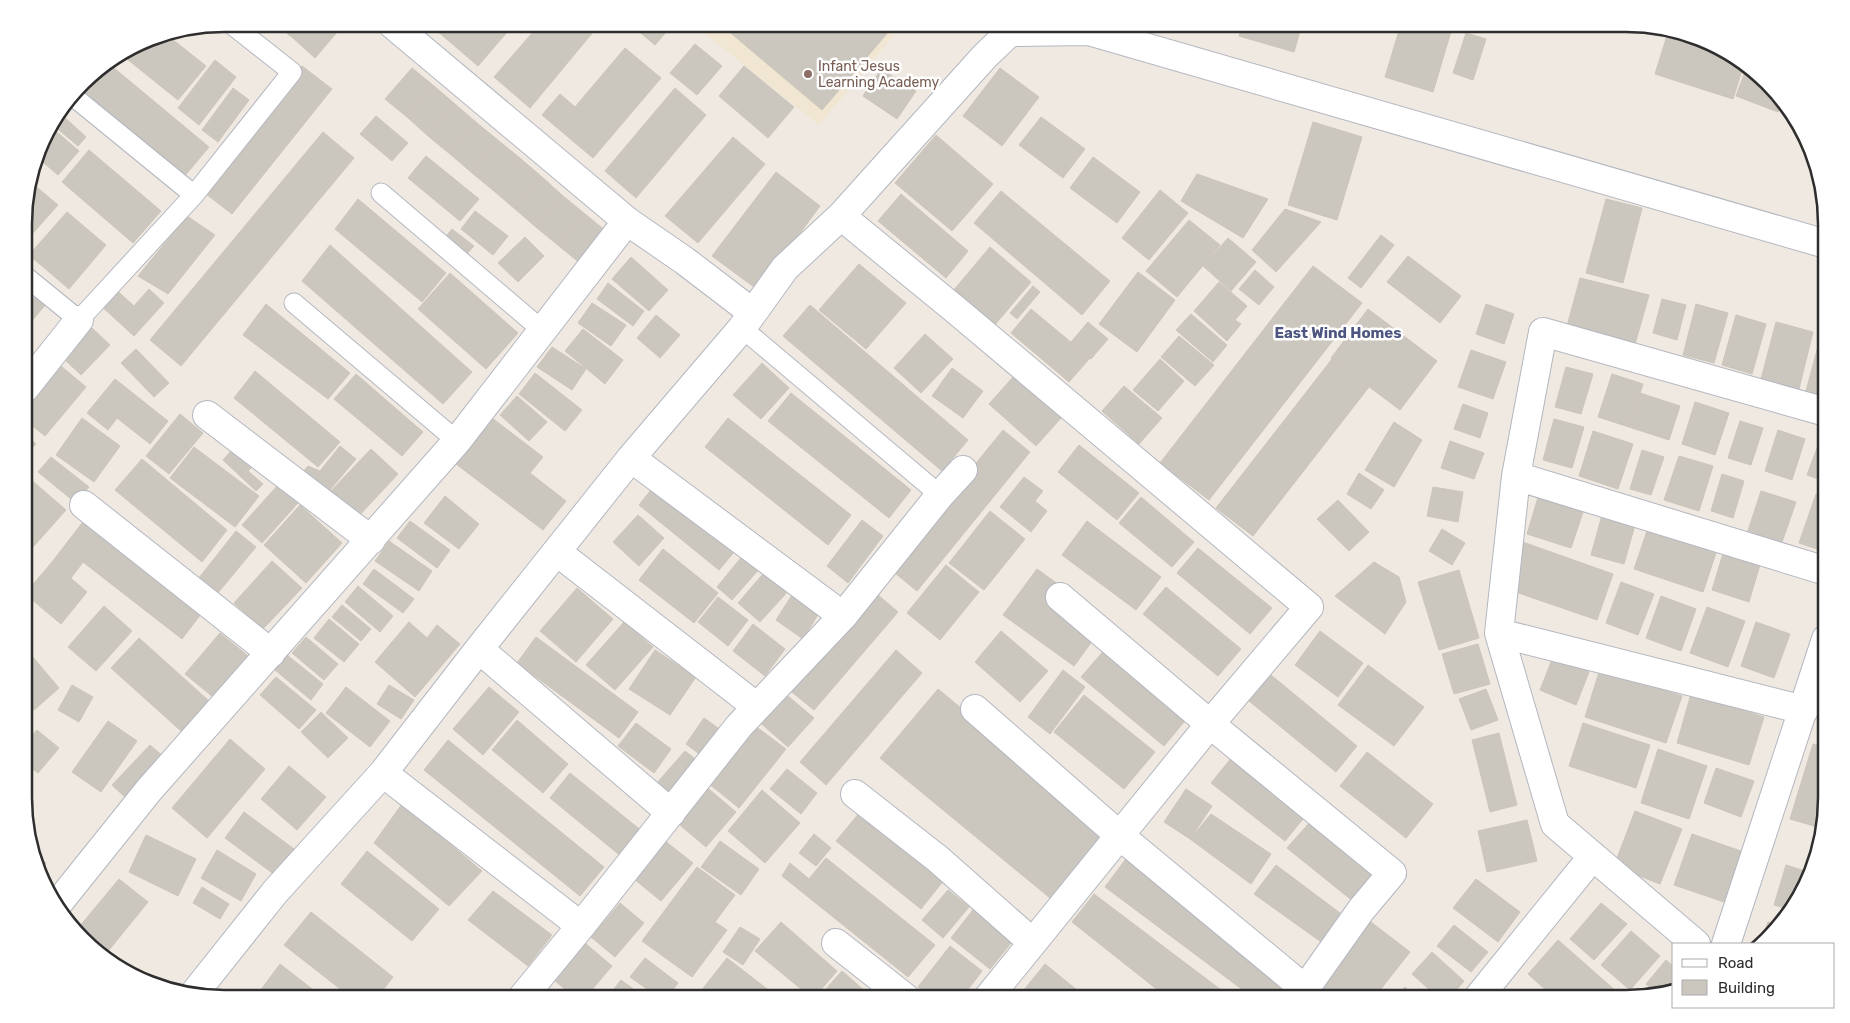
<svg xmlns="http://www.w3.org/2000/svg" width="1850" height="1023" font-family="Rubik,sans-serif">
<rect width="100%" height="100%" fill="#efe9e1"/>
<path fill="#f0e6d1" d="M693,24H903L819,125Z"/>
<path fill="#cbc7bf" stroke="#cbc5ba" d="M275,24H306L293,38Z
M306,24H344L315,58L293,38Z
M441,24H514L478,66L436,30Z
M540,24H586L594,31L530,108L494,77Z
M630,24H673L655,45Z
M720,24H895L822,110Z
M1207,24H1239L1236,32Z
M1243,24H1302L1294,52L1239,36Z
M1401,24H1437L1452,28L1433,92L1385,77Z
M1669,29L1678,31L1726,50L1743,67L1733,99L1655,74Z
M1466,33L1486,39L1473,80L1453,73Z
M167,35L206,66L178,100L122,55L148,39Z
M695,44L722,66L697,95L670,73Z
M625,48L661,78L593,158L542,115L560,94L575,107Z
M215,60L236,77L199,125L178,108Z
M108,63L209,147L183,178L78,91L92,74Z
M302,66L332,89L232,214L201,190Z
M744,66L794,107L768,138L719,96Z
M412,68L434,86L407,117L385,99Z
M1000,68L1039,97L1002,146L963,116Z
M881,69L916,91L897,119L863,96Z
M1746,69L1782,103L1778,112L1736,96Z
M434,86L455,104L428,136L407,117Z
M233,88L249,100L218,142L202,130Z
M675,88L706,115L636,198L605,171Z
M455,104L477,123L450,154L428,136Z
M62,115L86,137L78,146L53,125Z
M376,116L408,143L392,161L360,134Z
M1041,117L1085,149L1063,178L1019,145Z
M1313,122L1362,137L1337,220L1288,205Z
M477,123L499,141L472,173L450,154Z
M51,127L79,151L58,175L38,158L45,135Z
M323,132L354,158L181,366L150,340Z
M936,135L993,184L952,231L895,183Z
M733,137L765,164L698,243L665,216Z
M499,141L521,159L494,191L472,173Z
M89,150L161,211L133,243L62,182Z
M426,156L479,199L460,221L408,178Z
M1093,157L1140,192L1117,223L1070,188Z
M521,159L542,177L515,209L494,191Z
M776,172L820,206L758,290L712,256Z
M1197,174L1268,199L1243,238L1181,201Z
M542,177L563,196L537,228L515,209Z
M33,184L58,205L25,242V198L28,190Z
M1160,190L1188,213L1149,260L1122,238Z
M1001,191L1110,281L1082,315L974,223Z
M901,194L968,251L946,278L878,221Z
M563,196L585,214L559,246L537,228Z
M358,199L446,273L422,302L335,229Z
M1606,199L1642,208L1623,283L1586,273Z
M1285,209L1321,222L1276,272L1252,250Z
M475,211L508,236L493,255L461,229Z
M67,212L106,245L69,289L29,255Z
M585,214L607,232L581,264L559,246Z
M187,216L215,235L168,294L138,276Z
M1189,220L1220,245L1177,297L1146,271Z
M452,229L474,246L465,256L444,239Z
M1381,235L1394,245L1361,288L1348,278Z
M525,237L544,256L518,282L498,263Z
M1228,238L1256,262L1231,291L1203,266Z
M330,245L472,372L443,404L302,281Z
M990,247L1031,282L994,326L953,291Z
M1408,256L1461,296L1440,323L1387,282Z
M631,257L668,290L649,311L612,279Z
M859,264L906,303L866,349L819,310Z
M1313,266L1362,303L1209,500L1160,463Z
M1255,270L1274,287L1259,305L1239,289Z
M1138,272L1175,300L1137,352L1099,324Z
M450,273L518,333L486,369L418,309Z
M1580,278L1649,295L1635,344L1567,326Z
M1219,282L1247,306L1235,320L1241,324L1227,341L1194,311Z
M608,283L644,311L633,326L597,299Z
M1033,286L1040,292L1017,319L1010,313Z
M114,288L134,306L149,289L164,303L134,336L99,304Z
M36,296L46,304L25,329V308Z
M1662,299L1686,305L1677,340L1653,333Z
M592,303L626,325L611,346L578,323Z
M266,304L350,373L328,399L243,335Z
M1486,304L1514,314L1504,344L1476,334Z
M1696,304L1728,313L1714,363L1683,355Z
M810,305L968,440L942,471L783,336Z
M1031,309L1090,358L1069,382L1011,333Z
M1368,309L1437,361L1400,410L1331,358Z
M1191,314L1227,345L1213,362L1176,330Z
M656,315L680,335L660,358L637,338Z
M1736,315L1766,324L1752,374L1722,365Z
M1088,322L1108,339L1091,359L1071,342Z
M1776,322L1813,332L1799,389L1761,379Z
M92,328L110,345L81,375L63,358Z
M583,329L623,360L605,384L565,351Z
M925,334L953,359L921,393L894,368Z
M1179,336L1214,365L1195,386L1161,357Z
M1820,339L1826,340V396L1806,391Z
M552,347L586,369L572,390L537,367Z
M136,349L169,383L154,397L121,363Z
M1471,350L1506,362L1493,399L1458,387Z
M1160,359L1184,381L1158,411L1133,390Z
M1332,359L1369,387L1253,536L1216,508Z
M55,361L86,387L45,436L25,420V396Z
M762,363L789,388L761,419L733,395Z
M1566,367L1593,374L1581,414L1555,407Z
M952,368L983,391L963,418L932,396Z
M255,371L340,442L318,467L234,398Z
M535,373L582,410L565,431L519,394Z
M356,374L423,432L402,456L334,399Z
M1612,374L1643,384L1629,427L1598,417Z
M1013,377L1061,418L1036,446L989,404Z
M115,379L168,421L150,444L117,418L108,430L87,413Z
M1124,386L1162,418L1139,444L1102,411Z
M791,393L911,490L889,518L768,421Z
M1640,393L1680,406L1669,440L1629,427Z
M517,396L547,422L529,441L500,415Z
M1695,402L1729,413L1715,455L1682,444Z
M1463,404L1488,413L1480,438L1454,429Z
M180,414L203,433L169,474L146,456Z
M82,418L120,446L94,482L56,455Z
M492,418L543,457L530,473L566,501L543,530L456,464Z
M728,418L851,515L828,545L705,447Z
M1554,419L1584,427L1572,468L1543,460Z
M1740,421L1763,428L1751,465L1728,458Z
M1394,422L1422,440L1394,487L1365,470Z
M1003,430L1030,452L917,591L890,569Z
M1778,430L1805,439L1792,480L1765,471Z
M1593,431L1633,444L1618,489L1579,476Z
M25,433L36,444L25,455Z
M1450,441L1484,453L1474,479L1441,468Z
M239,442L259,460L248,471L263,484L256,491L223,460Z
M1819,443L1826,446V482L1807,475Z
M1079,445L1139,493L1117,520L1058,472Z
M340,446L356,459L324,497L299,477L308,466L320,471Z
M194,447L259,496L235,527L170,478Z
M371,449L398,474L355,520L327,495Z
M1642,450L1664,457L1651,495L1630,489Z
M1679,456L1713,466L1699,511L1664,500Z
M51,457L89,487L76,503L38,472Z
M142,459L227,530L202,562L115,490Z
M1359,473L1384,490L1371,509L1347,494Z
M1722,474L1744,481L1733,518L1711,511Z
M1024,477L1043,491L1035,501L1047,511L1031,532L1000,507Z
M29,478L66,510L25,556V482Z
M658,481L739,546L719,570L639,505Z
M278,485L298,503L262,543L242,525Z
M1433,487L1463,492L1458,522L1427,516Z
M1761,491L1796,502L1779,551L1745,540Z
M1539,494L1584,509L1571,548L1527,534Z
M1816,494L1826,498V542L1823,551L1799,543Z
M445,496L479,524L459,549L424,523Z
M1141,497L1194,542L1172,567L1119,523Z
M1338,500L1369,532L1349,551L1317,519Z
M300,505L342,543L306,583L264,545Z
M990,511L1025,539L984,590L949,563Z
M638,515L664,538L639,566L613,542Z
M1602,515L1635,525L1624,564L1591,555Z
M86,518L201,614L182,639L83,562L71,578L52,562Z
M862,520L883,536L848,583L827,566Z
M410,521L450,550L437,568L397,538Z
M1087,521L1161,577L1136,610L1062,555Z
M1648,528L1717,550L1703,592L1634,569Z
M1442,529L1465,543L1452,565L1429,551Z
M236,531L256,547L217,594L198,579Z
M389,541L432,571L419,591L375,561Z
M1520,541L1613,574L1597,620L1504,588Z
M1725,547L1762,558L1749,602L1712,590Z
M1198,548L1272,608L1250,634L1177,573Z
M663,549L718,593L694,623L639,580Z
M744,554L760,568L732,600L717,587Z
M272,561L302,588L263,629L234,603Z
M52,562L87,592L61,624L25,594Z
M1374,562L1399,577L1406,602L1385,634L1335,596Z
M946,565L979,592L940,640L907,613Z
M768,568L791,588L760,622L738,603Z
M374,569L414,599L403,613L363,584Z
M1037,569L1062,587L1096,636L1074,666L1003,615Z
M1459,570L1479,638L1439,650L1418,582Z
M1621,582L1654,594L1638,635L1606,623Z
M358,586L393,616L380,632L345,602Z
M1166,587L1241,649L1218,676L1143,614Z
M577,588L613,619L576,662L540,631Z
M871,589L898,612L814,710L787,688Z
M792,595L819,613L803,639L776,620Z
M1661,596L1696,609L1681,651L1646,638Z
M718,597L748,620L728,646L698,622Z
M342,605L371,629L361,641L332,617Z
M104,606L132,631L96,671L68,647Z
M1707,607L1745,621L1728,667L1690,653Z
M329,619L359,644L344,662L314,638Z
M409,622L427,638L437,625L460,644L415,697L375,662Z
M624,622L653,647L615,690L586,665Z
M1756,622L1790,634L1774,678L1741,666Z
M753,624L785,649L765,676L733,651Z
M1001,631L1048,671L1020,702L975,662Z
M1320,631L1363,663L1338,697L1295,665Z
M220,633L254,661L219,702L185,674Z
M306,637L338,664L324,680L292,653Z
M536,637L638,712L619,738L517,663Z
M139,638L209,701L181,731L111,668Z
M1478,644L1490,684L1454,694L1442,654Z
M1107,647L1189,716L1164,746L1081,677Z
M26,649L59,688L34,710L25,700Z
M655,650L696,677L670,715L629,689Z
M896,650L922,673L826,785L800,762Z
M287,655L323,684L311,700L275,670Z
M1553,657L1589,672L1576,705L1540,690Z
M1368,665L1424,707L1394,746L1338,705Z
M1600,669L1682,696L1666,743L1585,717Z
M1063,670L1085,687L1050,734L1028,717Z
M1271,675L1357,746L1336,772L1249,701Z
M276,677L316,710L299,729L260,695Z
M72,685L93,697L79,722L58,710Z
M389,685L414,700L401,719L377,704Z
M346,687L390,721L370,747L326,713Z
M489,687L519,712L483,755L453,729Z
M938,689L1107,829L1050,898L880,758Z
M1486,689L1498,720L1471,730L1459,699Z
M782,691L814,718L788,747L757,720Z
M1691,694L1764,717L1749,765L1677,743Z
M1084,695L1155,752L1124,789L1054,732Z
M321,712L348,738L328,758L301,732Z
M704,718L725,733L706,759L686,744Z
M517,720L568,764L543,793L492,750Z
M108,721L137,741L101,792L72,772Z
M636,723L671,749L654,773L618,746Z
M1583,723L1650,745L1636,788L1569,766Z
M754,725L786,749L739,808L708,783Z
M37,730L59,748L38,773L25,763V744Z
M1499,733L1517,805L1490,812L1472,740Z
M230,739L265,769L207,838L172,808Z
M448,740L604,867L580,896L424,770Z
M1813,744L1826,748V812L1821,828L1790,819Z
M150,745L164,757L126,798L112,785Z
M1658,749L1707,766L1689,819L1641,803Z
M685,751L704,766L674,800L656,784Z
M1367,752L1433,804L1406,838L1340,786Z
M1233,756L1307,814L1285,841L1211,783Z
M289,766L326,797L297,830L261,799Z
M1716,768L1754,781L1741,817L1704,803Z
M787,769L817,793L801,814L770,789Z
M570,773L643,832L622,857L550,798Z
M704,785L736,812L706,847L674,820Z
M1186,789L1212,806L1190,839L1164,822Z
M762,790L800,823L765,863L728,831Z
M402,804L482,871L449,906L374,843Z
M1635,811L1682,829L1660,884L1614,866Z
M244,812L294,849L275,875L225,838Z
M860,812L944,880L921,909L836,841Z
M1211,814L1271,854L1251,884L1190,839Z
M1527,820L1537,861L1487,872L1478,831Z
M1311,821L1377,875L1354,902L1287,848Z
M814,834L831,848L816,866L799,853Z
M1692,834L1741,851L1724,902L1674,885Z
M146,835L196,859L178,896L129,872Z
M665,841L693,863L661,901L634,879Z
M720,841L759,869L741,895L701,867Z
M217,850L256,874L241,901L201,878Z
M367,851L439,909L412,941L341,884Z
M1131,852L1288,984L1278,999H1255L1105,887Z
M37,855L46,863L42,869Z
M826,858L935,945L908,977L782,876L790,863L809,879Z
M1276,865L1344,916L1324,944L1254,894Z
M1786,865L1808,872L1800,899L1791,910L1774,905Z
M697,867L735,895L715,922L727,930L692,977L642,941Z
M119,879L148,902L109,950L80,926Z
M1476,879L1520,912L1498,942L1453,908Z
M202,887L229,904L220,919L193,903Z
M948,890L969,907L943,938L922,920Z
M493,891L552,935L528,966L468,920Z
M1094,894L1233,999H1169L1072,922Z
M620,903L644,923L615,957L591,937Z
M1601,903L1627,924L1594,960L1570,939Z
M976,906L1015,938L990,969L951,938Z
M311,912L393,977L376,999H353L284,945Z
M781,922L837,971L813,999L755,951Z
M1371,922L1410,952L1373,999H1310Z
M1768,922L1779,925L1768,940L1761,944Z
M1454,925L1488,952L1471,972L1437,946Z
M740,927L760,939L743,965L723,952Z
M1631,931L1660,956L1630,990L1601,965Z
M1558,940L1625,999H1556L1528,974Z
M585,943L612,966L584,999H577L554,980Z
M950,946L982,971L961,999H935L918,987Z
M1432,952L1464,981L1449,999H1440L1412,974Z
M645,958L678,983L666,999H661L630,977Z
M727,958L780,999H711L701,991Z
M1666,960L1674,967V988L1656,993L1646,984Z
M280,964L325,999H254Z
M1045,964L1088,999H1033L1023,991Z
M842,971L874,999H817Z
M621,980L647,999H606Z
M1405,987L1418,999H1393Z
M401,989L414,999H392Z
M543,990L553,999H535Z"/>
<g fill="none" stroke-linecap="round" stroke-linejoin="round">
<g stroke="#b4b7c1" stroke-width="21">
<path id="lane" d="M74,97L194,195
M381,193L542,330
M25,276L79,320L194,195L292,72L231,24
M294,303L457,441
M742,328L940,495"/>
</g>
<g stroke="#b4b7c1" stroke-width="30">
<path id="street" d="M392,24L627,221L685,261L753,313
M841,216L957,311L1309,607L1210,724L987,999
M25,388L79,320
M207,415L371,540
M631,458L843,616
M1516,476L1826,571
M84,505L271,653
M557,552L757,707
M1060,597L1210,724L1392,873L1361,910L1305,989L1296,999
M1499,633L1804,710
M479,649L671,813
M975,709L1119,835L1305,989
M383,773L581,926
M855,794L938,859L1032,942
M56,906L149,790L457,441L627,221
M836,943L907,999
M1696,944L1555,824L1499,633L1516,476L1543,332L1826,412
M1726,944L1826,639
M193,995L275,892L383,773L479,649L631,458L742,328L785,268L841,216L985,56L1010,32L1089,31L1826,244
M521,999L581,926L739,726L843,616L940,495L963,470
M1477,999L1593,856"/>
</g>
<use href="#lane" stroke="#fff" stroke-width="19"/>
<use href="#street" stroke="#fff" stroke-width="28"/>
</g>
<circle fill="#8d6e63" stroke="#fff" stroke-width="2" cx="808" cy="74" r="5"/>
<g text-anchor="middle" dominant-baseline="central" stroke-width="5" stroke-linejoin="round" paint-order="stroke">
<g font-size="14" fill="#785e54" stroke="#fff" text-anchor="start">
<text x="818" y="66">Infant Jesus<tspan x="818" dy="16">Learning Academy</tspan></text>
</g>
<g font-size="15" font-weight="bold" fill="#4d5680" stroke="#fff">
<text x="1338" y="333">East Wind Homes</text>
</g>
</g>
<path d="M0 0H1850V1023H0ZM224 32H1626A192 192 0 0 1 1818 224V798A192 192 0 0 1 1626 990H224A192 192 0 0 1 32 798V224A192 192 0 0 1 224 32Z" fill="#fff" fill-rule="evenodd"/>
<path fill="none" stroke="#2e2e2e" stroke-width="2.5" d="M224 32H1626A192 192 0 0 1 1818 224V798A192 192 0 0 1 1626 990H224A192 192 0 0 1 32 798V224A192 192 0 0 1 224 32Z"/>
<rect x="1672" y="943" width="162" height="65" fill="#ffffff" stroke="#ababab"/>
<rect x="1682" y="959" width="25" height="8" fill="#ffffff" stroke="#ababab"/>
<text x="1718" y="968" font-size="15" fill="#2e2e2e">Road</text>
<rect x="1682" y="980" width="25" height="15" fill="#cbc7bf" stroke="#ababab"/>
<text x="1718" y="993" font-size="15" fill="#2e2e2e">Building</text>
</svg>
